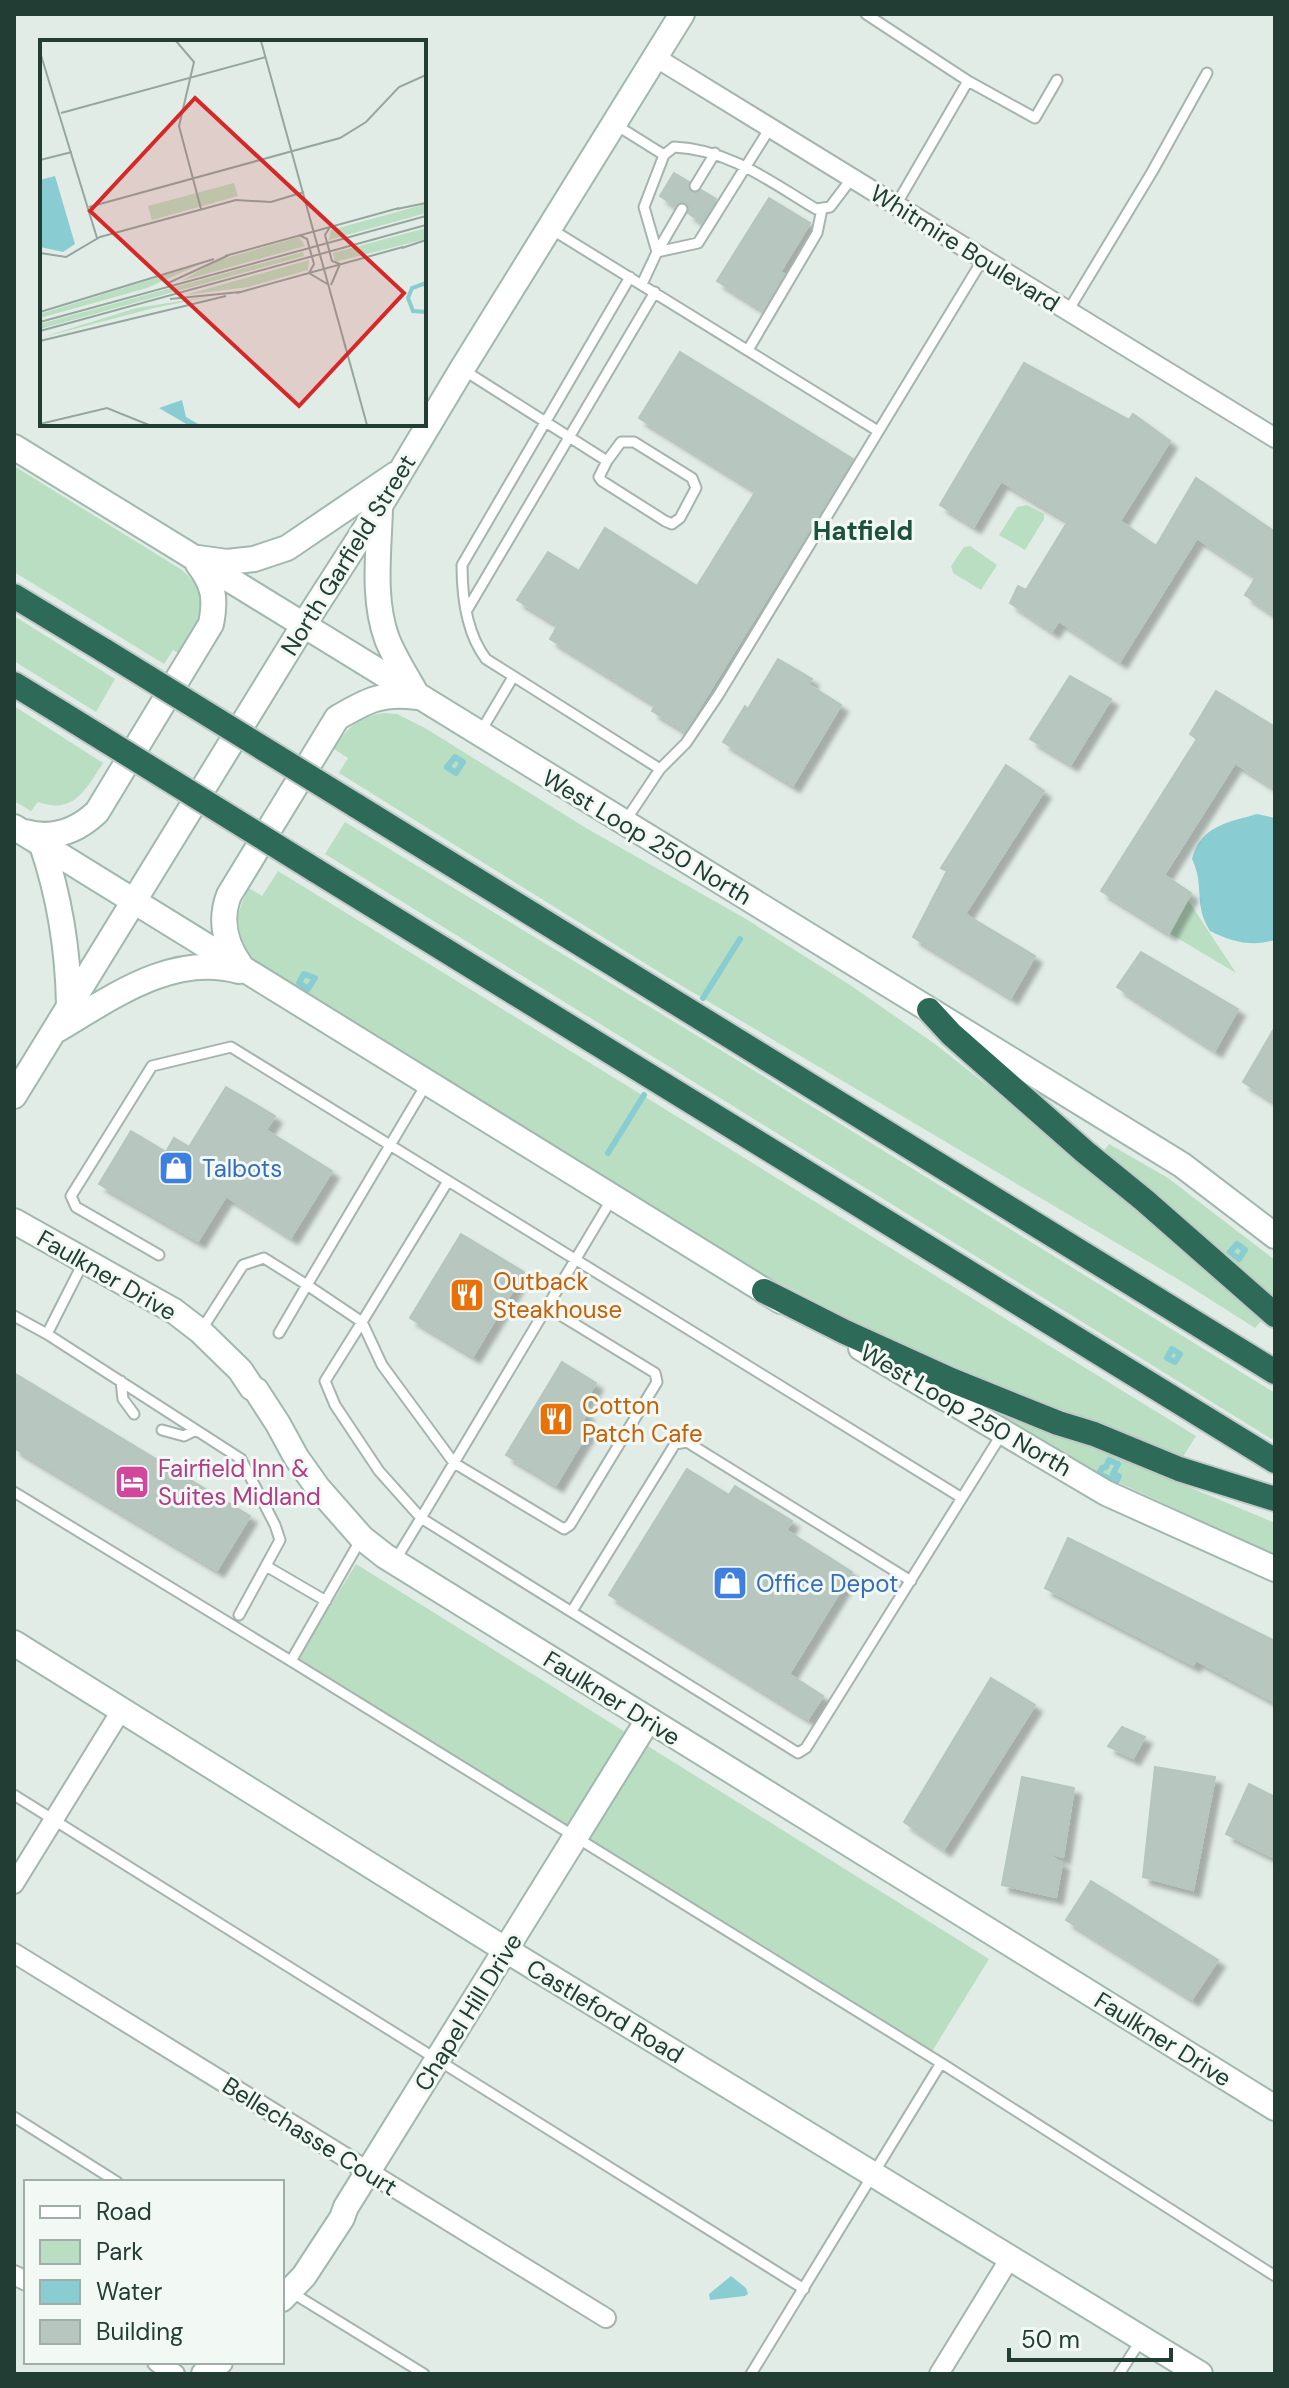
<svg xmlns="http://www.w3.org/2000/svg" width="1289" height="2388" font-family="'DM Sans',sans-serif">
<defs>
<filter id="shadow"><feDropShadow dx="7" dy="7" stdDeviation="2" flood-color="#0004"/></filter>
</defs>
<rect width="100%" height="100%" fill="#e2ece7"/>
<path fill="#badec1" d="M14,466L182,570C217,601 201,621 185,657L173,650L164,664L14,572Z
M1027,505L1044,514V519L1025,550L999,535L1017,507Z
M970,546L997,565L981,590L953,573L951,566L964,547Z
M14,616L115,679L96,712L14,661Z
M14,706L103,763C86,789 74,815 38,802L31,811L14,801Z
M384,713L397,714L425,728L586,828L746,919L850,985L935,1044L1025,1115L1111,1185L1264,1318L1255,1328L1181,1281L667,977L339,773L348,758L334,749C346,728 360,716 384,713Z
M345,822L719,1049L1275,1393V1441L325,854Z
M278,871L1196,1436L1181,1460L1063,1413L873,1331L751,1268L263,967C232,943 231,922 249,888L262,896Z
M1188,900L1236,973L1169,933Z
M1109,1144L1168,1178L1275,1260V1297L1141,1180L1104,1151Z
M980,1399L1275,1523V1555L1085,1467L977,1406Z
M356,1564L989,1959L928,2058L295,1663Z"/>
<path fill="#89cdd2" d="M1257,814L1275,818V940C1252,947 1232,942 1210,931C1193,904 1205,886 1192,859C1200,826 1229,822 1257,814Z
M731,2276L746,2288L748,2294L745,2296L710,2300L709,2294Z"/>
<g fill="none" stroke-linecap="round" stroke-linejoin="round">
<path stroke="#89cdd2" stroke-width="6" d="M455,757L463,762L456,773L447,767Z
M304,974L315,978L308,989L299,983Z
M703,998L740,939
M608,1153L644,1095
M1237,1244L1245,1250L1239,1259L1230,1252Z
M1172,1349L1180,1354L1175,1362L1167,1358Z
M1109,1460L1118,1464L1113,1474L1119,1476L1116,1482L1099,1474L1102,1468L1106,1467Z"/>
</g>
<path fill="#b7c7bf" stroke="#b4c6bd" stroke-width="2" filter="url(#shadow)" d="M674,173L689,182L688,187L690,192L696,193L701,190L716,199L702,222L688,213L689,208L686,203L681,202L675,206L660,196Z
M769,198L810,223L780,272L784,274L763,310L717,281Z
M680,352L853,459L685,731L652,711L656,705L550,639L558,625L517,600L548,552L579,571L605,528L697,586L756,491L639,418Z
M1024,363L1129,420L1133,414L1170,441L1120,521L1156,546L1196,478L1275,532V615L1245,595L1256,577L1197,538L1120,661L1059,621L1052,631L1010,603L1018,586L1026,590L1068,521L1001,481L974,526L940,505Z
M778,659L812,679L808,684L841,705L793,785L723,742L745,706L748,709Z
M1070,676L1111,699L1071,764L1030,739Z
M1216,691L1275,727V788L1235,763L1164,875L1191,893L1169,933L1101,891L1197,739L1190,734Z
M1006,765L1044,791L965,914L1035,956L1011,997L913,937L947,871L941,868Z
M1141,952L1238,1009L1215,1050L1117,987Z
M1275,1027V1102L1243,1082Z
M226,1087L275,1116L266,1130L332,1171L291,1237L226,1196L198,1241L99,1184L131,1131L166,1152L174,1138L189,1147Z
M461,1234L524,1272L473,1356L410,1318Z
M562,1362L596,1383L580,1409L587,1413L580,1425L589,1430L556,1485L506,1455Z
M14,1373L250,1516L217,1570L14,1448Z
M687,1469L729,1495L735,1486L792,1521L786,1530L852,1572L789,1674L823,1696L808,1719L609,1595Z
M1068,1538L1275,1641V1702L1196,1660L1193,1665L1045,1588Z
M991,1678L1035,1705L944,1849L904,1822Z
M1122,1727L1145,1737L1133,1758L1108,1746Z
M1155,1767L1215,1777L1193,1890L1143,1877Z
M1022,1777L1074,1788L1063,1857L1045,1852L1062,1863L1056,1897L1002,1885Z
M1249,1784L1275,1797V1858L1226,1834Z
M1091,1881L1218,1960L1192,1999L1066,1920Z"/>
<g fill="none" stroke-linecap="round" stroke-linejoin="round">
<g stroke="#a5b4ae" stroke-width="13">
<path id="lane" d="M866,14L968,81L1035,118L1057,80
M616,125L664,155
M695,186L715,153
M896,205L968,81
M551,229L878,431
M657,252L644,207L664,155L674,147C728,149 771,182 816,209L830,207L852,178
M657,252L682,209
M642,284L657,252L698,243L770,128
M1068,311L1152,172L1207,73
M748,350L817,233L822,209
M462,369L607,461L599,477L602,481L665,521L672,524L680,518L696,488L692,478L634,442H621L607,461
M467,610L655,292
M481,731L513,677
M660,769L686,743L719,694L983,259
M626,820L660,769L486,659C467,634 462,596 462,565L630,277
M448,1181L362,1322L382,1365L454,1463L564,1529L570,1525L657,1382L655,1373L547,1307
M611,1200L421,1518L798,1753L806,1748L1003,1432
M159,1255L76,1207L71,1196L152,1066L231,1047L962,1498
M14,1316L47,1334L84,1261
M202,1329L243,1265L264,1258L307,1285L427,1083
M279,1333L307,1285L362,1322L325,1381L335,1405L379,1471L421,1518L396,1559
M47,1334L241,1459L275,1525L280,1540L239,1615
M121,1381L123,1399L134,1414
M162,1430L184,1436L196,1430
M14,1492L291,1661L941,2063
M266,1566L326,1601
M572,1611L675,1444L687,1442L911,1581
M291,1661L361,1539
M14,1795L804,2289
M14,2117L117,2182
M291,2292L424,2374
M751,2374L941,2063L1275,2276
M1119,2374L1141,2340"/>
</g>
<g stroke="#a5b4ae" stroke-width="22">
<path id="street" d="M655,57L1275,438
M14,1884L122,1709
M14,1953L606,2318
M14,2275L26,2281
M157,2362L175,2374
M939,2374L1010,2258"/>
</g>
<g stroke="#a0b8ae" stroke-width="28">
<path id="secondary" d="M14,447L1182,1165L1275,1236
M380,508C379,551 372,598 387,639C395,659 407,677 417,695
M198,558L227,562L254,559L287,548L396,474
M14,827L781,1301
M25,832C53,840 77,831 97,812L211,624C216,598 214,585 198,564
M42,845C60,898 68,949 69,1005
M241,966C225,944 219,921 229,895L337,718C366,701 382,692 416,697
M55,1031C110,999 172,952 239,971
M14,1096L303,626L380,506L462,369L682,14
M14,1221L174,1311L200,1331L240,1370L252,1388L256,1390L278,1424L296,1457L318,1488L362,1538L385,1556L1275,2108
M861,1348L1106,1493L1275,1569
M14,1643L506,1950L1200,2374
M282,2299L304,2276L342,2218L346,2207L648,1720
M204,2374L220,2362"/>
</g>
<g stroke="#c1c9c6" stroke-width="28">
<path id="highway" d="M14,596L105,651
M14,684L63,714
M355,805L1275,1372
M315,870L1275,1461
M929,1010L951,1034L1085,1152L1144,1200L1275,1315
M764,1291L845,1332L951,1380L1058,1423L1094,1434L1179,1469L1275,1499"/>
</g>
<use href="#lane" stroke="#fff" stroke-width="9"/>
<use href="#street" stroke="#fff" stroke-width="18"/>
<use href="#secondary" stroke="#fff" stroke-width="24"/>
<use href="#highway" stroke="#2d6a58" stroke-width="24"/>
<g stroke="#c1c9c6" stroke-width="28" stroke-linecap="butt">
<path id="highway-bridge" d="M105,651L355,805
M63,714L315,870"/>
</g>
<use href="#highway-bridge" stroke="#2d6a58" stroke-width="24"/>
</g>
<defs>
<g id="shop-square" transform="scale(1.8)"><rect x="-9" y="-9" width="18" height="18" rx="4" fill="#3f7fe0" stroke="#f2f9f5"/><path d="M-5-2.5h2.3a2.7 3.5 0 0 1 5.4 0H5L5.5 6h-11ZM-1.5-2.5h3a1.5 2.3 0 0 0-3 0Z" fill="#fff"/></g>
<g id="restaurant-square" transform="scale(1.8)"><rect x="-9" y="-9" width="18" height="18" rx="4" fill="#e8710a" stroke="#f2f9f5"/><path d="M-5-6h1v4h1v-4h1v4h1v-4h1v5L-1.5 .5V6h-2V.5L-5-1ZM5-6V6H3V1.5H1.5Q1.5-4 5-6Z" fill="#fff"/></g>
<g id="hotel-square" transform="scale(1.8)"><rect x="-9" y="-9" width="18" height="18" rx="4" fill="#d1479c" stroke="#f2f9f5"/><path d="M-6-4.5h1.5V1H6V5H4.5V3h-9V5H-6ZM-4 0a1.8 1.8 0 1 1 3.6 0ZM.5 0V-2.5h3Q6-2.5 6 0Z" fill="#fff"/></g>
</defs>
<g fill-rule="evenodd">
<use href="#shop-square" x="176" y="1168"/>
<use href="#restaurant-square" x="467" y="1295"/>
<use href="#restaurant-square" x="556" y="1419"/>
<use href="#hotel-square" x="132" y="1482"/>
<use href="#shop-square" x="730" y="1583"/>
</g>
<g text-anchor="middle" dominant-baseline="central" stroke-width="6" stroke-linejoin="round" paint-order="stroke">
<g font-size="24" fill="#223d34" stroke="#f2f9f5">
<text transform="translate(965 248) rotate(32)">Whitmire Boulevard</text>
<text transform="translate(348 555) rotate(-58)">North Garfield Street</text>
<text transform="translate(647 837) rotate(31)">West Loop 250 North</text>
<text transform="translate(107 1275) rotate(30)">Faulkner Drive</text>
<text transform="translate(966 1410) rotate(30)">West Loop 250 North</text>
<text transform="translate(612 1698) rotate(32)">Faulkner Drive</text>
<text transform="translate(605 2011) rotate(31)">Castleford Road</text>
<text transform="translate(468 2012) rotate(-58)">Chapel Hill Drive</text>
<text transform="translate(1163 2039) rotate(32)">Faulkner Drive</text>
<text transform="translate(310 2136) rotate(32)">Bellechasse Court</text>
</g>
<g font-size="24" fill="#366cbe" stroke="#f2f9f5" text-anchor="start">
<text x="202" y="1168">Talbots</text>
<text x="756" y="1583">Office Depot</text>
</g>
<g font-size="24" fill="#c56008" stroke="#f2f9f5" text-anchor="start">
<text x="493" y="1281">Outback<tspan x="493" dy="28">Steakhouse</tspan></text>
<text x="582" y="1405">Cotton<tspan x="582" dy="28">Patch Cafe</tspan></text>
</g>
<g font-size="24" fill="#b23c85" stroke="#f2f9f5" text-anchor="start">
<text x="158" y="1468">Fairfield Inn &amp;<tspan x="158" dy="28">Suites Midland</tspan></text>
</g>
<g font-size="26" font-weight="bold" fill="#1d503f" stroke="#f2f9f5">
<text x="863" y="531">Hatfield</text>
</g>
</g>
<g transform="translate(40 40)">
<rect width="386" height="386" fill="#e2ece7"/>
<path d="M194,143L198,156L112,180L108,166ZM386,164V173L289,200L291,190ZM386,188V199L295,222L293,213ZM259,197L265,206L141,241L176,221ZM263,212L264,216L0,289V284ZM269,220L268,230L208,247L145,255ZM161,224L107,248L0,278V274ZM173,256L114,268L0,298L96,268Z" fill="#badec1"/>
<path d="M15,136L35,204L23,212L0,207V140ZM142,360L146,377L160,385H148L119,368Z" fill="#89cdd2"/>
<path fill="none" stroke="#89cdd2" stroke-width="4" d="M386,243L372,248L368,258L373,271L386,272"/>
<path fill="none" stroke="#95a69f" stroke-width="2" d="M136,1L154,22L139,86L161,169M221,1L327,385M0,12L57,198M21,73L226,17M0,120L32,112M49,167L300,98L326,82L359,47L386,35M357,169L386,163M290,187L285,195L292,221L300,224L291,245M259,195L267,199L274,224L269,233L289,245M362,208L386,200M0,213L26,217L60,197L196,160L231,162L264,152M185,216L359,168M126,244L189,215M197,253L363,207M130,259L200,252M0,272L174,219M0,282L386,176M0,291L386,185M0,301L186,256M0,384L67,368L109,385"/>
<path fill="#d62828" fill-opacity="0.15" stroke="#d62828" stroke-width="4" d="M155,58L364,253L259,366L50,171Z"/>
<rect width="386" height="386" fill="none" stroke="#223d34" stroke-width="4"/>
</g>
<rect width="1289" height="2388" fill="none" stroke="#223d34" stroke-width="32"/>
<rect x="24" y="2180" width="260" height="184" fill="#f2f9f5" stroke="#9faea8" stroke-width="2"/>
<rect x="40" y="2206" width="40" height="12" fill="#ffffff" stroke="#9faea8" stroke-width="2"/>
<text x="96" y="2220" font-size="24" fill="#223d34">Road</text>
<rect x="40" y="2240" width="40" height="24" fill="#badec1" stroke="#9faea8" stroke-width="2"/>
<text x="96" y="2260" font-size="24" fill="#223d34">Park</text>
<rect x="40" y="2280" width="40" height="24" fill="#89cdd2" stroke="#9faea8" stroke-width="2"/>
<text x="96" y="2300" font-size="24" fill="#223d34">Water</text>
<rect x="40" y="2320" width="40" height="24" fill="#b7c7bf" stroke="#9faea8" stroke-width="2"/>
<text x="96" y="2340" font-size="24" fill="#223d34">Building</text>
<path d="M1009 2348v12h162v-12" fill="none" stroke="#223d34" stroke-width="4"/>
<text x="1021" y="2348" font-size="24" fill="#223d34" stroke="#f2f9f5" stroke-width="6" paint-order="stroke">50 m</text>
</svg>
